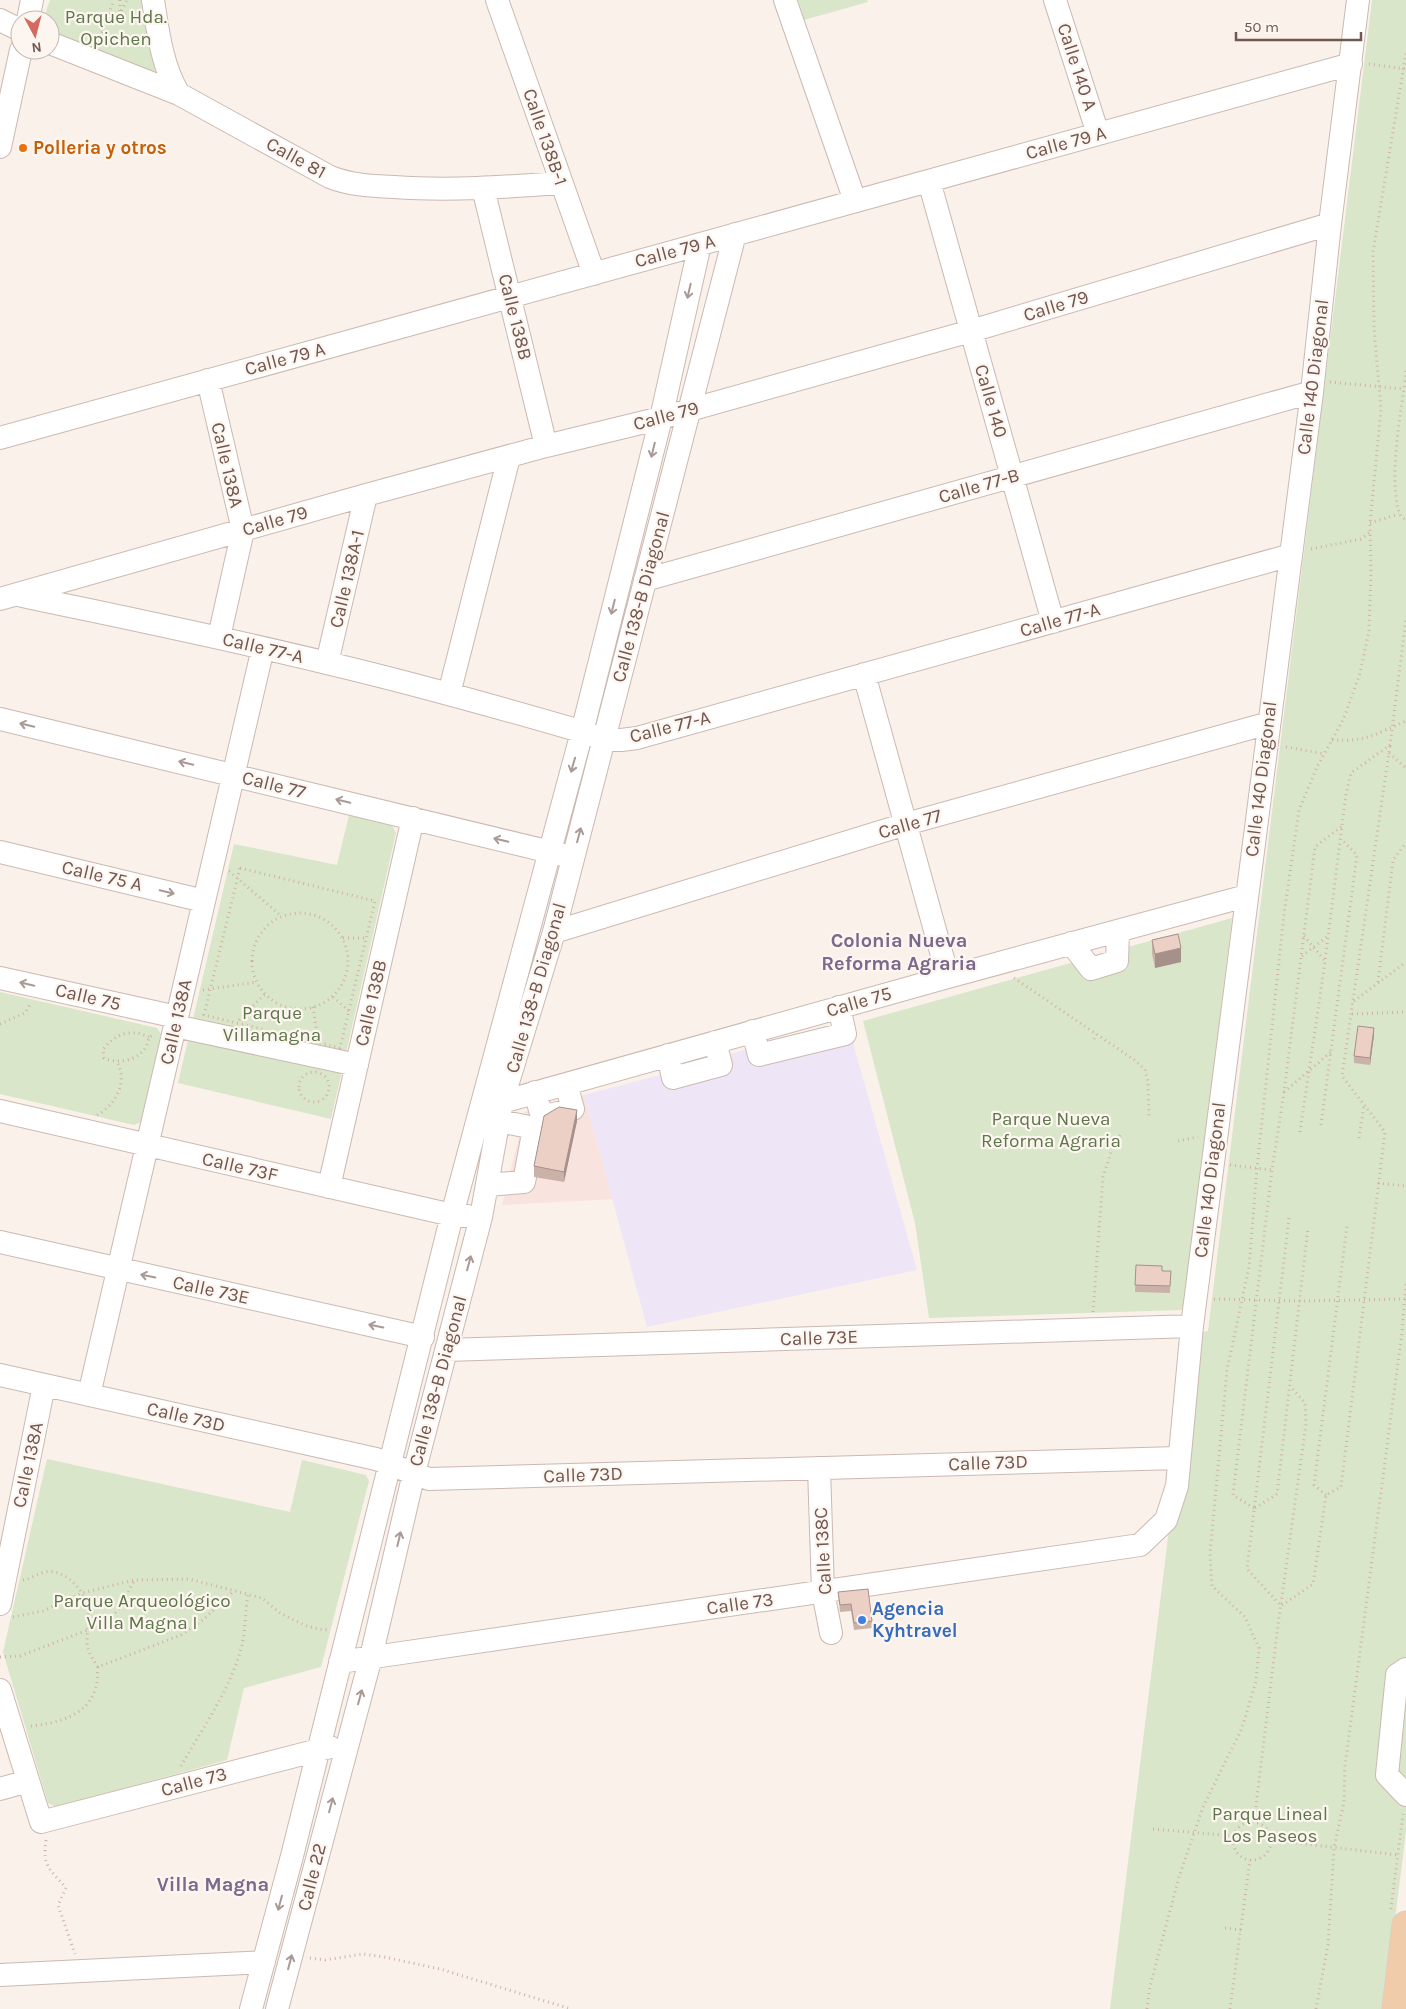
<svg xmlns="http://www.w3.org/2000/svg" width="1406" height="2009" font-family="Karla,sans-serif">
<rect width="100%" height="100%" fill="#faf1ea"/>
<path fill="#f9e3df" d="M584,1095L613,1199L502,1205L525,1112Z"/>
<path fill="#eee6f6" d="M851,1036L917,1270L647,1327L584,1095L668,1073L754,1047Z"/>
<path fill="#d9e6ca" d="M50,0H141L146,27L156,68L154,72L50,32V20H43Z
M798,0H867L868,2L804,20Z
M1372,0H1406V1831L1384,2009H1110L1193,1334L1208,1331Z
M349,815L392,825L396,833L331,1119L178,1083L234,844L337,865Z
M1232,918L1184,1307L1181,1310L929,1318L915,1223L863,1021Z
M0,992L157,1028L161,1034L141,1122L134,1125L0,1094Z
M47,1459L290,1512L302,1460L366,1475L369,1481L321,1667L244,1688L227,1760L56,1807L48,1803L3,1652Z"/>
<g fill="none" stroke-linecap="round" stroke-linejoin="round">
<g stroke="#cbb9b1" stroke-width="24">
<path id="minor" d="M153,0C158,32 162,66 179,94
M497,0L594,274
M785,0L855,201
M1055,0L1098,134
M0,20L20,30
M28,20L32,0
M50,43L179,94L330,177C350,185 372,186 394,187C449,191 505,187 561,183
M0,147L21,50
M929,181L1053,622
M483,188L546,446
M208,380L243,530L219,637
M0,438L1351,64
M645,580L1312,392
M18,595C121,617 225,638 327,663C420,685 512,711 604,738L621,740L637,738L1291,555
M0,599L366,495L546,446L661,418L971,331L1330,224
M327,663L366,495
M864,674L948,977
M449,694L509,457
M0,719L563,855
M0,852L204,901
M554,932L906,824L1269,723
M1071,943L1091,969L1117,961L1118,931
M0,978L177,1017
M175,1026L357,1065
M753,1031L759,1055L845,1034L839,1007
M668,1055L673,1078L721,1065L715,1042
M535,1092L542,1117L573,1109L566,1084
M502,1102L948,977L1246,896
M0,1111L452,1215L467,1216
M487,1185L524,1182L534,1128L499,1121
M329,1187L413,818
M0,1242L423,1337
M446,1350L1192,1326
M0,1375L376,1459L429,1479L1178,1458
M89,1395L263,648
M819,1468L823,1592L831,1633
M0,1604L44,1385
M340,1662L1140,1545L1166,1520L1177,1486L1192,1326L1312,392L1330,224L1358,0
M1406,1669L1397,1675L1387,1775L1406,1795
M0,1690L41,1822L330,1747
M0,1789L28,1781
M0,1975L264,1962
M251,2009L292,1856L452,1215L582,732L661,418L700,244
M277,2009L371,1657L414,1473L481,1217L502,1102L554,932L735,234"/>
</g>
<g stroke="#d4cdca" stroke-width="29">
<path id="major" d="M1396,2009L1406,1925"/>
</g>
<path stroke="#d1b2a8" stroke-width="3" stroke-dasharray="1 4" stroke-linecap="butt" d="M120,0V12
M119,15L127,0
M98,42L114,0
M1369,64L1406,69
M1406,371C1402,411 1388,473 1399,512C1400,516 1403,518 1406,520
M1330,382L1404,389
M1370,523L1399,514
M1311,549L1361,539L1369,533
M1332,740C1367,742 1375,734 1406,721
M1286,747L1325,754
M1389,753L1406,768
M240,868L375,901L340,1048L204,1015Z
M229,871L281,916
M252 961a48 48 0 1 1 96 0a48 48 0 1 1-96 0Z
M1304,936L1325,961
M343,938H367
M1302,956L1328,936
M1014,978L1136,1061L1145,1070L1148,1081L1149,1117
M1378,982L1393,860L1406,843
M203,990L257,982
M333,997L349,1011
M1354,1001L1406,962
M313,1007L318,1039
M1352,1014L1406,1012
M239,1020L265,994
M0,1024L25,1013L31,1003
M149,1037C131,1028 114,1034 103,1050L104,1058C122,1066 147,1058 149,1037L154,1035
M1094,1039L1096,1034
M299 1087a15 15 0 1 1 30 0a15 15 0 1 1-30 0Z
M1284,1092L1331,1052
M97,1115C116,1105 128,1082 117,1062
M1321,1125L1357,855L1341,839
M1300,1132L1324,969L1346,794L1351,773L1390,745L1406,619
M1359,1138L1364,1105
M1178,1141L1198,1137
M1230,1165L1272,1170
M1378,1183L1406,1186
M1289,1218L1247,1569L1281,1606L1313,1584L1326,1495L1341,1487L1385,1132L1342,1076L1390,745
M1214,1299L1300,1301L1406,1299
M1093,1312L1103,1177L1113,1146L1121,1134
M1326,1495L1314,1485L1347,1226
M1254,1508L1233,1495L1272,1170L1284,1092L1315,847L1342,826
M1255,1508L1277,1494L1308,1228
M23,1580C31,1579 37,1574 45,1572C63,1568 83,1588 87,1605C90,1617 87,1630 87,1643C88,1652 93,1660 98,1667
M13,1617L43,1611L82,1593L134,1580L189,1579L262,1598L280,1613L304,1625L318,1629L330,1630
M0,1657L20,1656L88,1630L117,1612L134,1581
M31,1726C58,1723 88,1716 96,1687C98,1681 97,1674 98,1667L181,1635L204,1619L234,1591
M181,1766C203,1727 231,1689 242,1645C246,1628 245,1611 248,1595
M1254,1822L1278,1625L1306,1424L1305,1403L1290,1386
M1233 1841a19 19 0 1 1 38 0a19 19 0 1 1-38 0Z
M1153,1829L1234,1836
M46,1840C42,1867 50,1869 66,1888L58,1905L75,1954
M1271,1840L1398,1855
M1391,1909L1403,1814
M1225,1928L1241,1930
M310,1958L325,1960L363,1954L384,1957L440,1969L571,2009
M1147,2009L1150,1986L1179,1877L1203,1807L1242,1728L1256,1681L1259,1648L1245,1617L1212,1586L1210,1554L1227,1370L1249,1267L1257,1168L1284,914L1299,810L1317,767L1344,718L1360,673L1369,631L1371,572L1370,523L1381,410L1374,328L1373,252L1406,53
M1230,2009L1250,1860
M1316,2009L1328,1945L1334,1848L1344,1802L1345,1766L1402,1332L1406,1283"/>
<use href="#minor" stroke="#fff" stroke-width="22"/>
<use href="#major" stroke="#f0ccab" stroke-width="28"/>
</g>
<path fill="#cbb2a9" d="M1152,940L1181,962L1155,968L1152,954Z
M1374,1035L1370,1065L1354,1063V1056Z
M577,1121L564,1182L534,1177V1166Z
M1136,1265L1162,1271H1171L1170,1293L1135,1292Z
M838,1592L872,1621V1628L854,1630L851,1611L840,1612Z"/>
<path fill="#a5918a" d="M1181,948V962L1155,968V954Z
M1374,1028V1035L1370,1065V1058Z
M577,1110V1121L564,1182V1172Z"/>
<path fill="#eccfc5" stroke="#a5918a" d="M1178,934L1181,948L1155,954L1152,940Z
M1358,1026L1374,1028L1370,1058L1354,1056Z
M559,1107L577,1110L564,1172L534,1166L544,1116Z
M1136,1265L1162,1266V1271H1171L1170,1286L1135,1285Z
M868,1589L872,1621L854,1623L851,1604L840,1605L838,1592Z"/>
<defs><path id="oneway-shaft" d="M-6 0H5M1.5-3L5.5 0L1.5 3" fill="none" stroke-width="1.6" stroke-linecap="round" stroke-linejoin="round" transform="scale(1.25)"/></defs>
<g stroke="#aa9a96">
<use href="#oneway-shaft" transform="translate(689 291) rotate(103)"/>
<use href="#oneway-shaft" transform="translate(653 450) rotate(104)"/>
<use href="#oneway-shaft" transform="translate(613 607) rotate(104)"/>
<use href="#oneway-shaft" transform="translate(27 725) rotate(-167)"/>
<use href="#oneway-shaft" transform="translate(186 763) rotate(-167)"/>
<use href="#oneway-shaft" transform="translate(573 765) rotate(106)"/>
<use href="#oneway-shaft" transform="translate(343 801) rotate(-166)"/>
<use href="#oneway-shaft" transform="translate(579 835) rotate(-75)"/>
<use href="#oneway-shaft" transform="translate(501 840) rotate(-166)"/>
<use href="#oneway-shaft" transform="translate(167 892) rotate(13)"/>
<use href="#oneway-shaft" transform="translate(27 984) rotate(-167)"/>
<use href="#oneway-shaft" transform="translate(469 1263) rotate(-75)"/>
<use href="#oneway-shaft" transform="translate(148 1276) rotate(-168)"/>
<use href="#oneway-shaft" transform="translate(376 1326) rotate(-168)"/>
<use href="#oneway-shaft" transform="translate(399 1539) rotate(-77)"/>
<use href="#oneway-shaft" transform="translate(360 1697) rotate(-75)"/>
<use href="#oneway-shaft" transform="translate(331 1805) rotate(-75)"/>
<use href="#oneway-shaft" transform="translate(280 1903) rotate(105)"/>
<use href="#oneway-shaft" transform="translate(290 1962) rotate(-75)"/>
</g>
<circle fill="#e8710a" stroke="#fdf6f0" stroke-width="2" cx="23" cy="148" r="5"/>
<circle fill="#3f7fe0" stroke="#fdf6f0" stroke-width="2" cx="862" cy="1620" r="5"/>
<g text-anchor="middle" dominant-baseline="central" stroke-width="4.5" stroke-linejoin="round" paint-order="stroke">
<g font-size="19" fill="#5d764a" stroke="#fdf6f0">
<text x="116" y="17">Parque Hda.<tspan x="116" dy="22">Opichen</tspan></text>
<text x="272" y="1013">Parque<tspan x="272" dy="22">Villamagna</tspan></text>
<text x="1051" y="1119">Parque Nueva<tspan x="1051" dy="22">Reforma Agraria</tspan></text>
<text x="142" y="1601">Parque Arqueológico<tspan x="142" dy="22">Villa Magna I</tspan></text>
<text x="1270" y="1814">Parque Lineal<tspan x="1270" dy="22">Los Paseos</tspan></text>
</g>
<g font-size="19" fill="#715750" stroke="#fdf6f0">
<text transform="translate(1077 67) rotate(72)">Calle 140 A</text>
<text transform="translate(545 137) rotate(71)">Calle 138B-1</text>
<text transform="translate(1066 143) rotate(-15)">Calle 79 A</text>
<text transform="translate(296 158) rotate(29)">Calle 81</text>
<text transform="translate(675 251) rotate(-15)">Calle 79 A</text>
<text transform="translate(1056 306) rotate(-17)">Calle 79</text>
<text transform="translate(515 317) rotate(76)">Calle 138B</text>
<text transform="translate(285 359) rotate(-15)">Calle 79 A</text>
<text transform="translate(1313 377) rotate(-83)">Calle 140 Diagonal</text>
<text transform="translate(991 401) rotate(74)">Calle 140</text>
<text transform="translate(666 416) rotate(-15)">Calle 79</text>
<text transform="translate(227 465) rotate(77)">Calle 138A</text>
<text transform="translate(979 486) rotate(-16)">Calle 77-B</text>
<text transform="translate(275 521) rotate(-16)">Calle 79</text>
<text transform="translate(347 579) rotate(-77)">Calle 138A-1</text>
<text transform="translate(641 597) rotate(-75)">Calle 138-B Diagonal</text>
<text transform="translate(1060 620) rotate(-16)">Calle 77-A</text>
<text transform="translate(263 648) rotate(13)">Calle 77-A</text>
<text transform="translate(670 727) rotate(-14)">Calle 77-A</text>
<text transform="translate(1261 779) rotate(-83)">Calle 140 Diagonal</text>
<text transform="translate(274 785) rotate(14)">Calle 77</text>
<text transform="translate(910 824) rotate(-16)">Calle 77</text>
<text transform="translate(102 876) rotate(13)">Calle 75 A</text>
<text transform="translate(536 988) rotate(-74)">Calle 138-B Diagonal</text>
<text transform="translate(88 997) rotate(13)">Calle 75</text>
<text transform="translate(859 1002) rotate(-16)">Calle 75</text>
<text transform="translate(371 1003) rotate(-77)">Calle 138B</text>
<text transform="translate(176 1022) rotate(-77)">Calle 138A</text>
<text transform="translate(240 1167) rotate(13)">Calle 73F</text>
<text transform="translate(1210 1180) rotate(-83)">Calle 140 Diagonal</text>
<text transform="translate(211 1290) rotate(12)">Calle 73E</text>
<text transform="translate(819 1338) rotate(-2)">Calle 73E</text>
<text transform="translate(438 1381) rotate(-75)">Calle 138-B Diagonal</text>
<text transform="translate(186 1417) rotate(13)">Calle 73D</text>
<text transform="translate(988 1463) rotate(-2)">Calle 73D</text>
<text transform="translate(28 1465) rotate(-78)">Calle 138A</text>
<text transform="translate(583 1475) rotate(-2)">Calle 73D</text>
<text transform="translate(823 1551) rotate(-93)">Calle 138C</text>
<text transform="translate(740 1604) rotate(-8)">Calle 73</text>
<text transform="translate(194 1782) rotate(-15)">Calle 73</text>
<text transform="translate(312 1877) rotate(-76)">Calle 22</text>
</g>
<g font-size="19" font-weight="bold" fill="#c56008" stroke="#fdf6f0" text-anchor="start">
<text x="33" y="148">Polleria y otros</text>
</g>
<g font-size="19" font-weight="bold" fill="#366cbe" stroke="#fdf6f0" text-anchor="start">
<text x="872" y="1609">Agencia<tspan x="872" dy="22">Kyhtravel</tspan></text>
</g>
<g font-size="20" font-weight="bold" fill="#7b688d" stroke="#fdf6f0">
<text x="899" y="940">Colonia Nueva<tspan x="899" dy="23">Reforma Agraria</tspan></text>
<text x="213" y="1884">Villa Magna</text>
</g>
</g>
<g transform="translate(35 35) rotate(173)"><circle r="24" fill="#fdf6f0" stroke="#c5b6b0"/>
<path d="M0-4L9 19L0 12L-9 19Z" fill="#d4695f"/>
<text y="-8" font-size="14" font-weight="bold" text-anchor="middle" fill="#715750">N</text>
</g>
<path d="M1236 32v8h125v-8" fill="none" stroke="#715750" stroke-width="2.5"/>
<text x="1244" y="32" font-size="15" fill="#715750" stroke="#fdf6f0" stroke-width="4" paint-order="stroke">50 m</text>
</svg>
